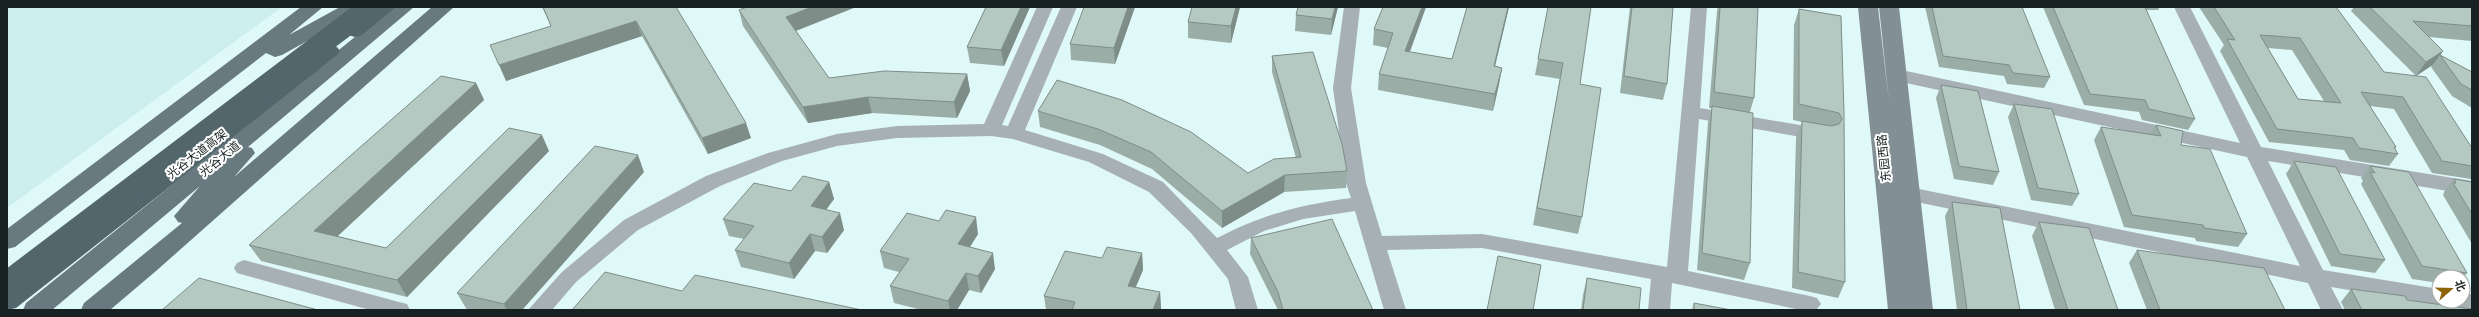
<svg xmlns="http://www.w3.org/2000/svg" width="2479" height="317" font-family="'Varela Round','Noto Sans SC',sans-serif">
<rect width="100%" height="100%" fill="#dff8f8"/>
<path fill="#cee" d="M7,7H282L7,208Z"/>
<g fill="none" stroke-linecap="round" stroke-linejoin="round">
<path fill="#a7b0b4" fill-rule="evenodd" d="M1037,7H1053L1002,125L1008,126L1061,7H1077L1025,130L1103,154L1163,182L1217,238C1263,214 1300,205 1351,198L1346,183L1333,88L1344,7H1360L1351,88L1366,183L1382,236L1482,234L1667,267L1691,7H1707L1700,108L1823,129L1830,131L1832,135L1830,139L1823,141L1699,119L1688,271L1810,296L1817,298L1821,304L1816,310H1801L1672,283L1670,310H1648L1651,279L1482,248L1387,250L1406,310H1384L1355,211L1303,219L1264,231L1227,250L1248,277L1258,310H1236L1228,279L1191,233L1149,192L1089,162L1013,139L991,136L897,138L837,146L782,161L720,186L638,230L576,282L552,310H528L562,272L624,220L706,176L768,153L837,134L897,126L984,124Z
M2174,7H2190L2261,147L2472,181V195L2268,161L2323,270L2439,289V301H2447L2446,303L2439,305L2331,287L2343,310H2321L2308,283L1902,199L1899,194L1902,189L1909,187L2300,266L2247,157L1897,81L1891,79L1888,75L1891,71L1897,69L2240,143Z
M244,260L399,302L407,304L410,310H370L237,273L234,268L237,263Z
M2463,293L2472,294V310L2456,307L2452,301H2463Z"/>
<path fill="#829095" fill-rule="evenodd" d="M1858,7H1878L1889,102L1879,7H1899L1933,310H1888Z"/>
<path fill="#687a7f" fill-rule="evenodd" d="M301,7H323L289,35L340,7H364L361,11L282,55L275,57L266,53L15,247L7,249V229Z
M392,7H414L248,147L252,148L255,153L234,177L432,7H454L156,271L110,310H81L84,303L182,223L178,222L174,216L200,186L52,310H23L26,303Z"/>
<path fill="#52666c" fill-rule="evenodd" d="M374,7H396L362,35L355,37L348,35L345,31L348,27Z
M330,45L337,47L340,51L337,55L16,308L7,310V289L323,47Z"/>
<path stroke="#52666c" stroke-width="22" d="M7,282L370,7"/>
</g>
<path fill="#9bada7" fill-rule="evenodd" d="M542,7H676L751,138L708,154L642,36L506,81L551,26Z
M747,7H856L796,31L829,78L967,74L970,91L957,118L872,113L808,123L743,26L739,10Z
M986,7H1030L1004,66L970,63L967,47Z
M1135,7L1115,64L1071,60L1070,44Z
M1192,7H1240L1231,43L1188,38V22Z
M1298,7H1338L1331,35L1295,31L1296,15Z
M1383,7H1426L1410,52L1452,59L1467,7H1509L1495,66L1502,68L1499,84L1493,111L1378,90L1379,74L1388,48L1373,45L1374,29Z
M1548,7L1580,84L1582,217L1578,234L1533,225L1560,79L1535,75Z
M1630,7H1673L1667,84L1663,100L1620,93Z
M1718,7H1720L1754,98L1750,112V263L1744,280L1697,270L1708,122L1712,108H1709L1717,11Z
M1925,7H2022L2050,77L2044,88L2007,84L2004,76L1939,67Z
M2043,7H2160L2158,10H2146L2195,119L2188,130L2142,120L2139,112L2084,105Z
M2199,7H2336L2384,72L2472,148V179H2471L2432,173L2394,109L2370,106L2396,147L2395,149L2398,154L2389,166L2350,160L2344,150L2269,142L2220,51L2224,45ZM2268,48L2292,50L2324,101L2298,99Z
M2354,7H2472V41L2429,37L2443,51L2434,64L2416,76L2351,11Z
M1799,9L1841,16L1845,282L1838,298L1792,288L1796,138L1802,122L1793,120L1794,25Z
M2440,55L2472,72V108L2452,96L2431,67Z
M1272,56L1347,171L1346,188L1284,192L1222,228L1152,169L1100,145L1040,127L1038,111L1248,173L1296,158L1272,72Z
M476,83L484,100L337,236L386,248L549,151L407,297L261,261L249,245Z
M1941,85L1999,172L1993,185L1954,179L1936,98Z
M2014,104L2079,194L2072,206L2031,200L2008,117Z
M2156,125L2181,145L2247,234L2238,247L2196,241L2195,238L2124,227L2094,140L2101,127L2150,134Z
M2294,161L2385,260L2375,273L2331,266L2286,174Z
M2370,166L2467,273L2463,278V277H2439V283L2412,279L2361,184L2363,181L2361,178Z
M644,172L522,310H467L457,293Z
M2454,179L2472,182V244L2443,195L2444,193V192Z
M829,182L834,199L826,210L844,230L827,253L815,251L794,279L741,267L735,250L744,239L729,236L723,219L791,191Z
M1952,202L2020,310H1957L1945,216Z
M2039,222L2118,310H2055L2032,236Z
M978,234L970,247L995,269L981,293L969,290L957,310H922L894,303L890,286L899,272L884,268L880,251Z
M1251,238L1373,310H1278L1250,254Z
M2137,250L2285,310H2147L2129,263Z
M1142,253L1143,270L1136,287L1160,292L1161,309L1160,310H1046L1044,296L1102,258Z
M1587,278L1639,310H1581L1583,295Z
M2351,289L2407,300L2472,310H2345L2341,302Z
M1694,303L1731,310H1692Z"/>
<path fill="#7e8d88" d="M812,7H856L790,33L786,17Z
M1021,7H1030L1004,66L1001,50Z
M1128,7H1135L1115,64L1114,48Z
M1236,7H1240L1231,43V26Z
M1335,7H1338L1331,35L1332,19Z
M1422,7H1426L1404,67L1405,51Z
M1508,7H1509L1491,83L1494,66Z
M636,21L642,36L506,81L499,65Z
M2443,51L2434,64L2416,76L2426,62Z
M1502,68L1499,84L1493,111L1495,94Z
M967,74L970,91L957,118L954,102Z
M476,83L484,100L325,248L314,231Z
M868,97L872,113L808,123L803,107Z
M746,123L751,138L708,154L702,138Z
M542,135L549,151L407,297L397,280Z
M638,155L644,172L522,310H507L504,304Z
M1285,175L1284,192L1222,228V211Z
M829,182L834,199L816,223L811,206Z
M840,213L844,230L827,253L822,237Z
M976,217L978,234L961,261L958,244Z
M810,234L815,251L794,279L789,263Z
M993,253L995,269L981,293L978,276Z
M1142,253L1143,270L1129,302L1128,286Z
M966,273L969,290L957,310H950L948,301Z
M1160,292L1161,309L1160,310H1153Z"/>
<path fill="#b4c9c2" stroke="#7e8d88" fill-rule="evenodd" d="M543,7H676L746,123L702,138L636,21L499,65L490,45L551,26Z
M747,7H812L786,17L829,78L884,71L967,74L954,102L868,97L803,107L739,10Z
M986,7H1021L1001,50L967,47Z
M1084,7H1128L1114,48L1070,44Z
M1192,7H1236L1231,26L1188,22Z
M1298,7H1335L1332,19L1296,15Z
M1383,7H1422L1405,51L1452,59L1467,7H1508L1494,66L1502,68L1495,94L1379,74L1393,33L1374,29Z
M1548,7H1591L1580,84L1601,88L1582,217L1537,208L1563,63L1538,59Z
M1632,7H1673L1667,84L1624,76Z
M1720,7H1758L1754,98L1714,92Z
M1932,7H2022L2050,77L2013,73L2009,65L1943,56Z
M2053,7H2145L2195,119L2149,109L2145,100L2090,94Z
M2214,7H2336L2384,72L2426,77L2472,148V166L2442,161L2403,97L2361,92L2396,147H2394L2398,154L2359,148L2353,138L2277,129L2227,39L2235,40ZM2260,35L2300,38L2341,103L2298,99Z
M2370,7H2472V26L2413,21L2443,51L2426,62Z
M1799,9L1841,16L1844,112L1845,282L1798,272L1802,121L1831,126L1839,124L1842,119L1839,113L1799,104Z
M1313,52L1342,144L1347,171L1285,175L1222,211L1151,152L1098,129L1038,111L1057,80L1122,100L1191,132L1248,173L1274,159L1301,157L1272,56Z
M2440,55L2472,72V90L2461,84Z
M441,76L476,83L314,231L386,248L509,128L542,135L397,280L249,245Z
M1941,85L1978,91L1999,172L1959,166Z
M2014,104L2052,109L2079,194L2038,188Z
M1712,106L1753,113L1750,263L1702,253Z
M2156,125L2183,131L2181,145L2210,149L2247,234L2204,228L2203,225L2132,215L2101,127L2161,136Z
M595,146L638,155L504,304L457,293Z
M2294,161L2336,167L2385,260L2340,254Z
M2370,166L2409,172L2467,273L2422,266L2370,172L2375,173Z
M803,176L829,182L811,206L840,213L822,237L810,234L789,263L735,250L754,226L723,219L754,183L791,191Z
M2454,179L2472,182V214L2453,183H2456Z
M1952,202L2000,208L2020,310H1967Z
M946,210L976,217L958,244L993,253L978,276L966,273L948,301L890,286L909,259L880,251L907,213L939,221Z
M1332,219L1373,310H1283L1278,292L1251,238Z
M2039,222L2089,228L2118,310H2068Z
M1107,247L1142,253L1128,286L1160,292L1153,310H1072L1075,302L1044,296L1065,251L1102,258Z
M2137,250L2264,268L2285,310H2160Z
M1498,256L1541,265L1533,310H1487Z
M605,272L682,291L695,275L862,310H572Z
M199,278L318,310H162Z
M1587,278L1641,288L1639,310H1583Z
M2351,289L2405,296L2407,300L2472,309V310H2362Z
M1694,303L1731,310H1694Z"/>
<g text-anchor="middle" dominant-baseline="central" stroke-width="4" stroke-linejoin="round" paint-order="stroke">
<g font-size="12" fill="#182121" stroke="#fff">
<text transform="translate(197 154) rotate(-38)">光谷大道高架</text>
<text transform="translate(1884 158) rotate(-96)">东园西路</text>
<text transform="translate(220 159) rotate(-39)">光谷大道</text>
</g>
</g>
<rect width="2479" height="317" fill="none" stroke="#182121" stroke-width="16"/>
<g transform="translate(2451 289) rotate(70)"><circle r="19" fill="#ffffff" stroke="#a3a6a6"/>
<path d="M0-3L7 15L0 10L-7 15Z" fill="#8e6308"/>
<text y="-6" font-size="11" font-weight="bold" text-anchor="middle" fill="#182121">北</text>
</g>
</svg>
